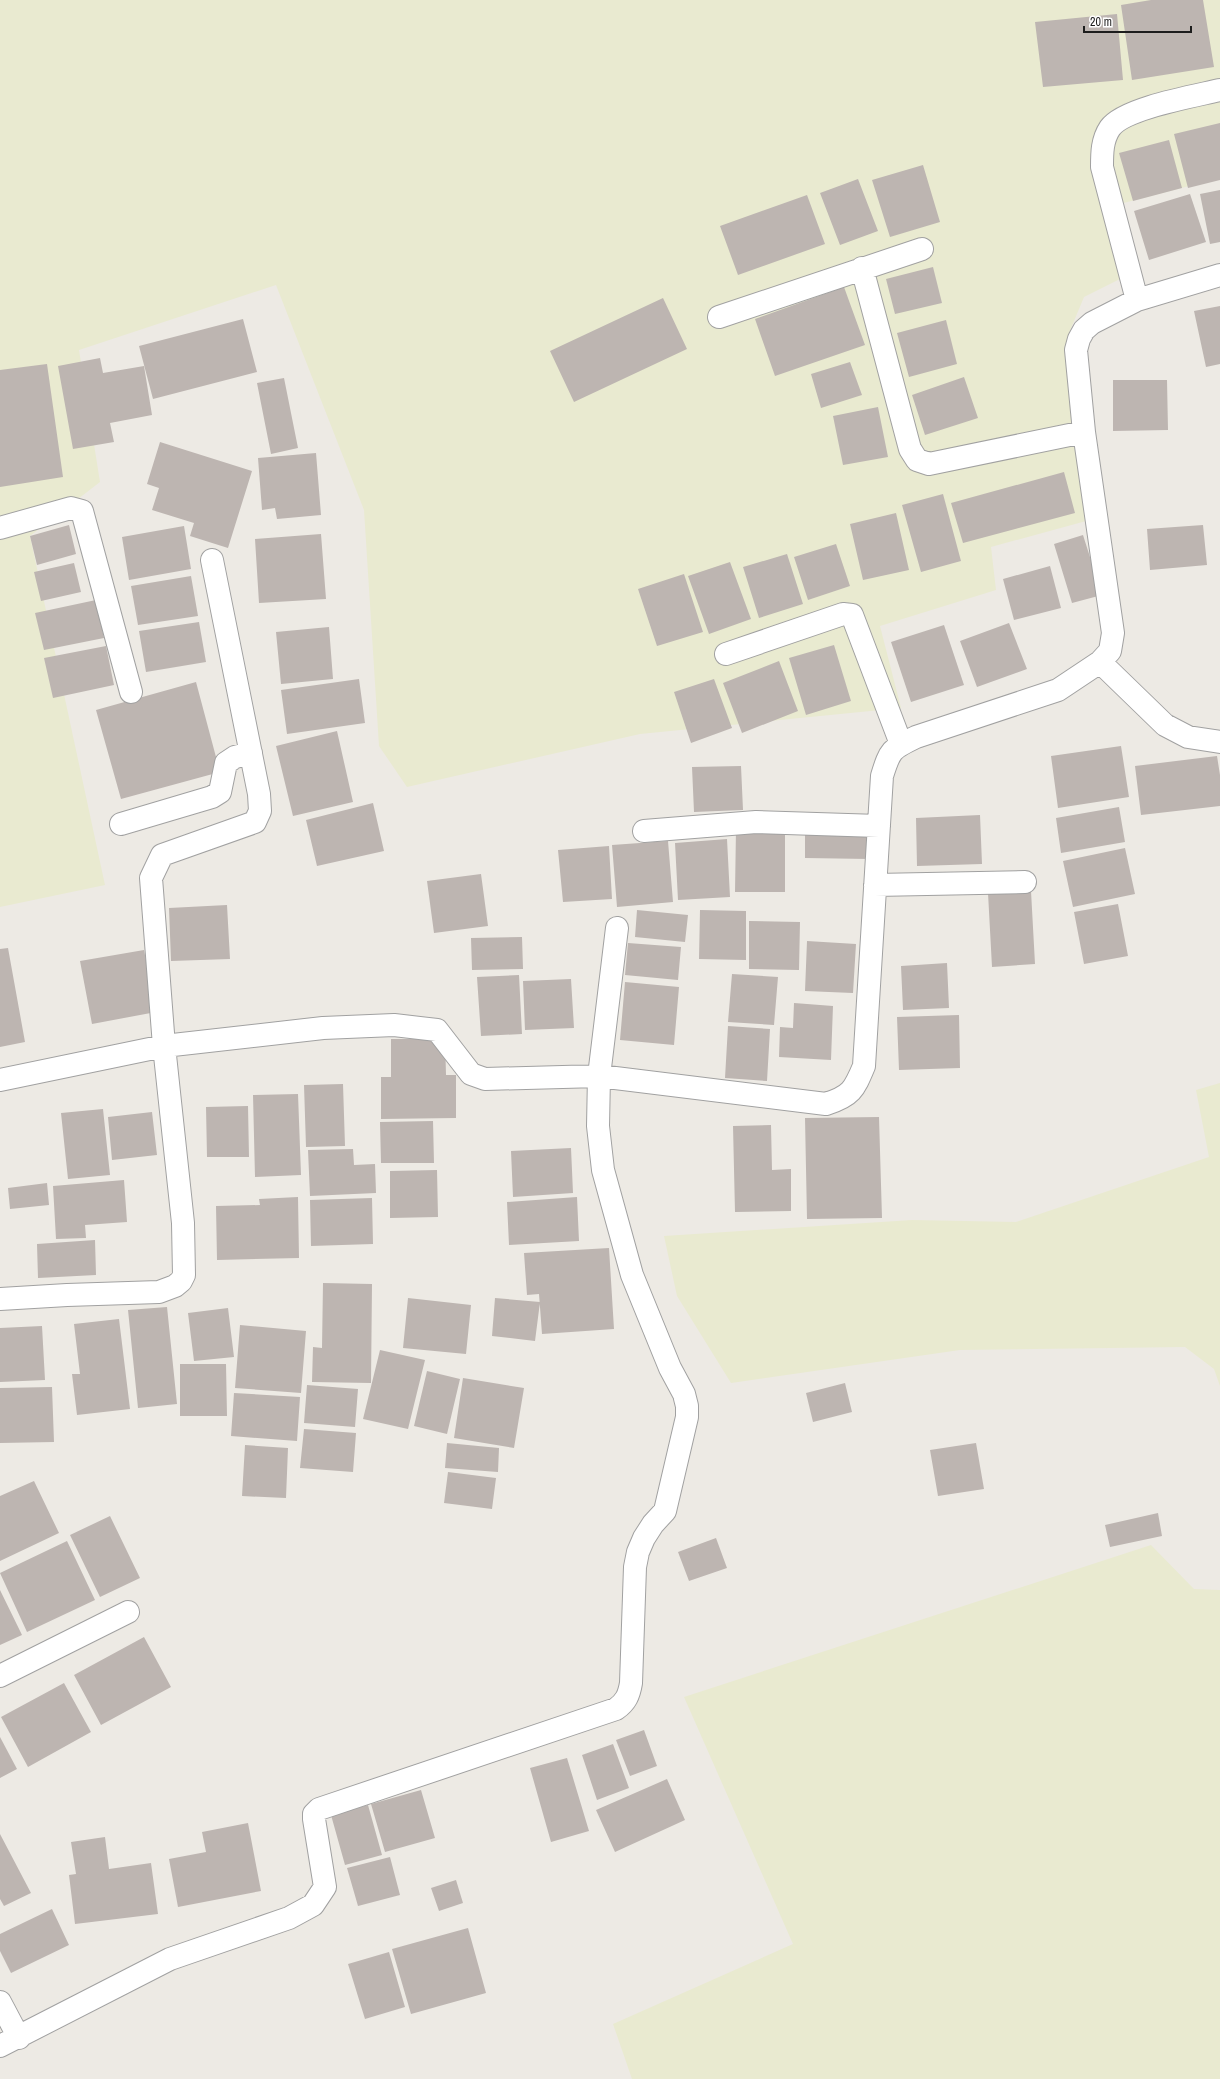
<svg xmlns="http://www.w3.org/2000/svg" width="1220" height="2079" font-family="'Archivo Narrow',sans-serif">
<rect width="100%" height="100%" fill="#edeae4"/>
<path fill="#e9ead0" d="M0,0H1220V178L1112,206L1122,278L1084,297L1069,333L1097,518L991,547L996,590L880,626L901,708L640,734L407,787L379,746L364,510L276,285L79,350L100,482L30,536L105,885L0,907Z
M1220,1083V1386L1214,1369L1185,1347L960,1350L731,1383L677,1296L664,1236L912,1220L1016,1222L1209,1157L1196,1090Z
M1151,1545L1194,1589L1220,1590V2079H632L613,2024L793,1944L684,1697Z"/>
<path fill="#bdb5b1" d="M1151,0H1203L1214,67L1132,80L1121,5Z
M1117,14L1123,80L1043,87L1035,22Z
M1220,123V180L1188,188L1174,134Z
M1169,140L1182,188L1133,201L1119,153Z
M923,165L940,222L890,237L872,180Z
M858,179L878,231L840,245L820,193Z
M1220,190V242L1210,244L1200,194Z
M1190,194L1206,242L1149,260L1134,211Z
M807,195L825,244L738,275L720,226Z
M933,267L942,303L895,314L886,279Z
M844,287L865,345L775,376L755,319Z
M663,298L687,349L574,402L550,351Z
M1220,306V364L1206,367L1194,311Z
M243,319L257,372L153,399L139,346Z
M946,320L957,364L909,377L897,333Z
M100,358L103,373L144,366L152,415L110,423L114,442L73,449L58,366Z
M850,362L862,395L821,408L811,374Z
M47,364L63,477L0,487V370Z
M964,377L978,418L925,435L912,395Z
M284,378L298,448L271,454L257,383Z
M1113,380H1167L1168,430L1113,431Z
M878,407L888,457L843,465L833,416Z
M160,442L252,471L228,548L190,536L194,523L152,510L159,488L147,484Z
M316,453L321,515L277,519L275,508L262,510L258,458Z
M1064,472L1075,513L963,543L951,503Z
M943,494L961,561L921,572L902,505Z
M896,513L909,570L863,580L850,524Z
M69,525L76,554L37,565L30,536Z
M1203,525L1207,565L1150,570L1147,529Z
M184,526L191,569L129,580L122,537Z
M321,534L326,599L259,603L255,539Z
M1083,535L1102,595L1072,603L1054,544Z
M836,544L850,586L808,600L794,557Z
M787,554L803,604L759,618L743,567Z
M730,562L751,619L709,634L688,576Z
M74,563L81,592L41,601L34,572Z
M1050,566L1061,608L1014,620L1003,579Z
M684,574L703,632L657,646L638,589Z
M191,576L198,616L138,625L131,586Z
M96,600L104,638L44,650L35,613Z
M199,622L206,662L146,672L139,631Z
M1009,623L1027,669L977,687L960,641Z
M944,625L964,685L911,702L891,642Z
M329,627L333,679L281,684L276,632Z
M834,645L851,701L806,715L789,658Z
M106,646L114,685L53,698L44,658Z
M779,661L798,711L742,733L723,683Z
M359,679L365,723L287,734L281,690Z
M714,679L732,728L691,743L674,692Z
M196,682L220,772L121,799L96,710Z
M337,731L353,802L293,816L276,746Z
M1121,746L1129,797L1058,808L1051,756Z
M1217,756L1220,775V806L1141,815L1135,766Z
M741,766L743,810L694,812L692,767Z
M373,803L384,851L317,866L306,820Z
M1119,807L1125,842L1061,853L1056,818Z
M980,815L982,864L917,866L916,818Z
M805,827L869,828V859L805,858Z
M736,829L785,830V892H735Z
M727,839L730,897L678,900L675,843Z
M668,841L673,902L617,907L612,845Z
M609,846L612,899L563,902L558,850Z
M1125,848L1135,894L1073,907L1063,861Z
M481,874L488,926L434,933L427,881Z
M1031,891L1035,964L992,967L988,893Z
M1118,904L1128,956L1084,964L1074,912Z
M227,905L230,959L171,961L169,908Z
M637,910L688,915L685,942L635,937Z
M700,910L746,911V960L699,959Z
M749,921L800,922L799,970L749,969Z
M522,937L523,969L472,970L471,938Z
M807,941L856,944L853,993L805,991Z
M628,943L681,947L678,980L625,975Z
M8,948L25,1042L0,1047V949Z
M144,950L156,1012L92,1024L80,961Z
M947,963L949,1008L903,1010L901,966Z
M732,974L778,977L774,1025L728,1022Z
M519,975L522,1034L481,1036L477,977Z
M571,979L574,1028L525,1030L523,981Z
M625,982L679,987L674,1045L620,1040Z
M794,1003L833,1006L831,1060L779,1057L780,1027L793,1028Z
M959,1015L960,1068L899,1070L897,1017Z
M728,1026L770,1029L767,1081L725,1078Z
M391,1039H445L446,1075H456V1118L381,1119V1077H391Z
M343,1084L345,1146L306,1147L304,1085Z
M298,1094L301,1175L255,1177L253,1095Z
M248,1106L249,1157H207L206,1107Z
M103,1109L110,1175L68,1179L61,1113Z
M152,1112L157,1155L112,1160L108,1117Z
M879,1117L882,1218L807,1219L805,1118Z
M433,1121L434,1163H381L380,1122Z
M771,1125L772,1170L791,1169V1211L735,1212L733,1126Z
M571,1148L573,1193L513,1197L511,1151Z
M353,1149L354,1165L375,1164L376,1193L310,1196L308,1150Z
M437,1170L438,1217L390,1218V1171Z
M124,1180L127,1222L85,1225L86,1238L56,1239L53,1186Z
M47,1183L49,1205L10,1209L8,1188Z
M298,1197L299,1258L217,1260L216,1206L260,1205L259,1199Z
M577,1197L579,1241L509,1245L507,1202Z
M372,1198L373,1244L311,1246L310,1200Z
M95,1240L96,1275L38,1278L37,1244Z
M609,1248L614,1329L542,1334L539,1294L527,1295L524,1253Z
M323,1283L372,1284L371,1383L312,1382L313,1347L322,1348Z
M408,1298L471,1305L466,1354L403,1348Z
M495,1298L540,1302L535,1341L492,1336Z
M167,1307L177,1404L138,1408L128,1310Z
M228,1308L234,1357L194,1361L188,1313Z
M119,1319L130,1409L77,1415L72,1374H80L74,1324Z
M240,1325L306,1331L301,1393L235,1388Z
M42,1326L45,1380L0,1382V1328Z
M380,1350L425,1360L408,1429L363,1419Z
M180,1364H226L227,1416H180Z
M427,1371L460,1379L447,1434L414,1426Z
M463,1378L524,1388L514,1448L454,1438Z
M845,1383L852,1412L813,1422L806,1393Z
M307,1385L358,1389L355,1427L304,1423Z
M52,1387L54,1442L0,1443V1388Z
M234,1393L300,1397L297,1441L231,1436Z
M304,1429L356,1433L353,1472L300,1468Z
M447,1443L499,1448L498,1472L445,1468Z
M976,1443L984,1489L938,1496L930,1450Z
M245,1445L288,1448L286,1498L242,1496Z
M448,1472L496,1478L492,1509L444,1503Z
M34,1481L59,1533L0,1561V1496Z
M1158,1513L1162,1536L1110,1547L1105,1525Z
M110,1516L140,1578L100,1597L70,1535Z
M716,1538L727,1568L689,1581L678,1552Z
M67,1541L95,1600L27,1632L0,1573Z
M0,1590L22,1635L0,1645Z
M144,1637L171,1687L101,1725L74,1675Z
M64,1683L91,1732L28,1767L1,1717Z
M644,1730L657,1766L630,1776L616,1740Z
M0,1737L17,1769L0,1778Z
M613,1744L629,1788L597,1800L582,1755Z
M567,1758L589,1831L551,1842L530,1768Z
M667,1779L685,1820L615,1852L596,1810Z
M421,1790L435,1838L385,1852L371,1804Z
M368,1805L382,1855L345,1865L331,1815Z
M248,1823L261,1891L178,1907L169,1859L206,1852L202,1832Z
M0,1834L31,1893L4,1906L0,1899Z
M105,1837L109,1869L151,1863L158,1914L75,1924L69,1875L76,1874L71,1842Z
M390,1857L400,1895L358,1906L347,1868Z
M456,1880L463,1903L439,1911L431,1888Z
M52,1909L69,1945L11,1973L0,1951V1934Z
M468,1928L486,1993L411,2014L392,1949Z
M389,1952L405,2007L365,2019L348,1964Z"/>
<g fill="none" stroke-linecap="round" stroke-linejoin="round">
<g stroke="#a1a1a1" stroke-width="24">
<path id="minor" d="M862,268L910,449L917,460L929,464L1084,432
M1137,300L1102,167C1102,153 1102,140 1110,128C1124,108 1195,96 1220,90
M719,317L922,249
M0,528L71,508L82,511L131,692
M726,654L843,614L852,615L901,744
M1100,662L1165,725L1188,737L1220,742
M121,824L212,797L220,792L226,763L235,757L251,753
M644,831L756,822L879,826
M875,885L1025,882
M617,928L599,1076L826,1104C851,1096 854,1090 864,1066L882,776C890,750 891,749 916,737L1058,690L1100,662L1110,651L1113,633L1084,432L1076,350L1079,339L1084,330L1092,323L1137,300L1220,275
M0,1080L164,1046L323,1028L394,1025L437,1030L471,1074L485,1079L599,1076L598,1126L603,1170L632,1275L670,1368L684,1394L687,1406V1417L665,1511L653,1524L644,1538L638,1552L635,1567L631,1683C629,1695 626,1702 616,1709L319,1809L314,1814V1819L325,1887L313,1905L289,1918L170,1959L0,2046
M0,1299L67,1295L159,1292L175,1286L181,1281L184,1275L183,1223L164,1046L151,878L162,855L255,822L260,811L259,794L212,560
M0,1676L128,1612
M0,2002L19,2038"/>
</g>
<use href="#minor" stroke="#fff" stroke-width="22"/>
</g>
<path d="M1084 26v6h107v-6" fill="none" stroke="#1d1d1d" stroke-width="2"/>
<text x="1090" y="26" font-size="12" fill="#1d1d1d" stroke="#ffffff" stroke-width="3" paint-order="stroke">20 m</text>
</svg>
